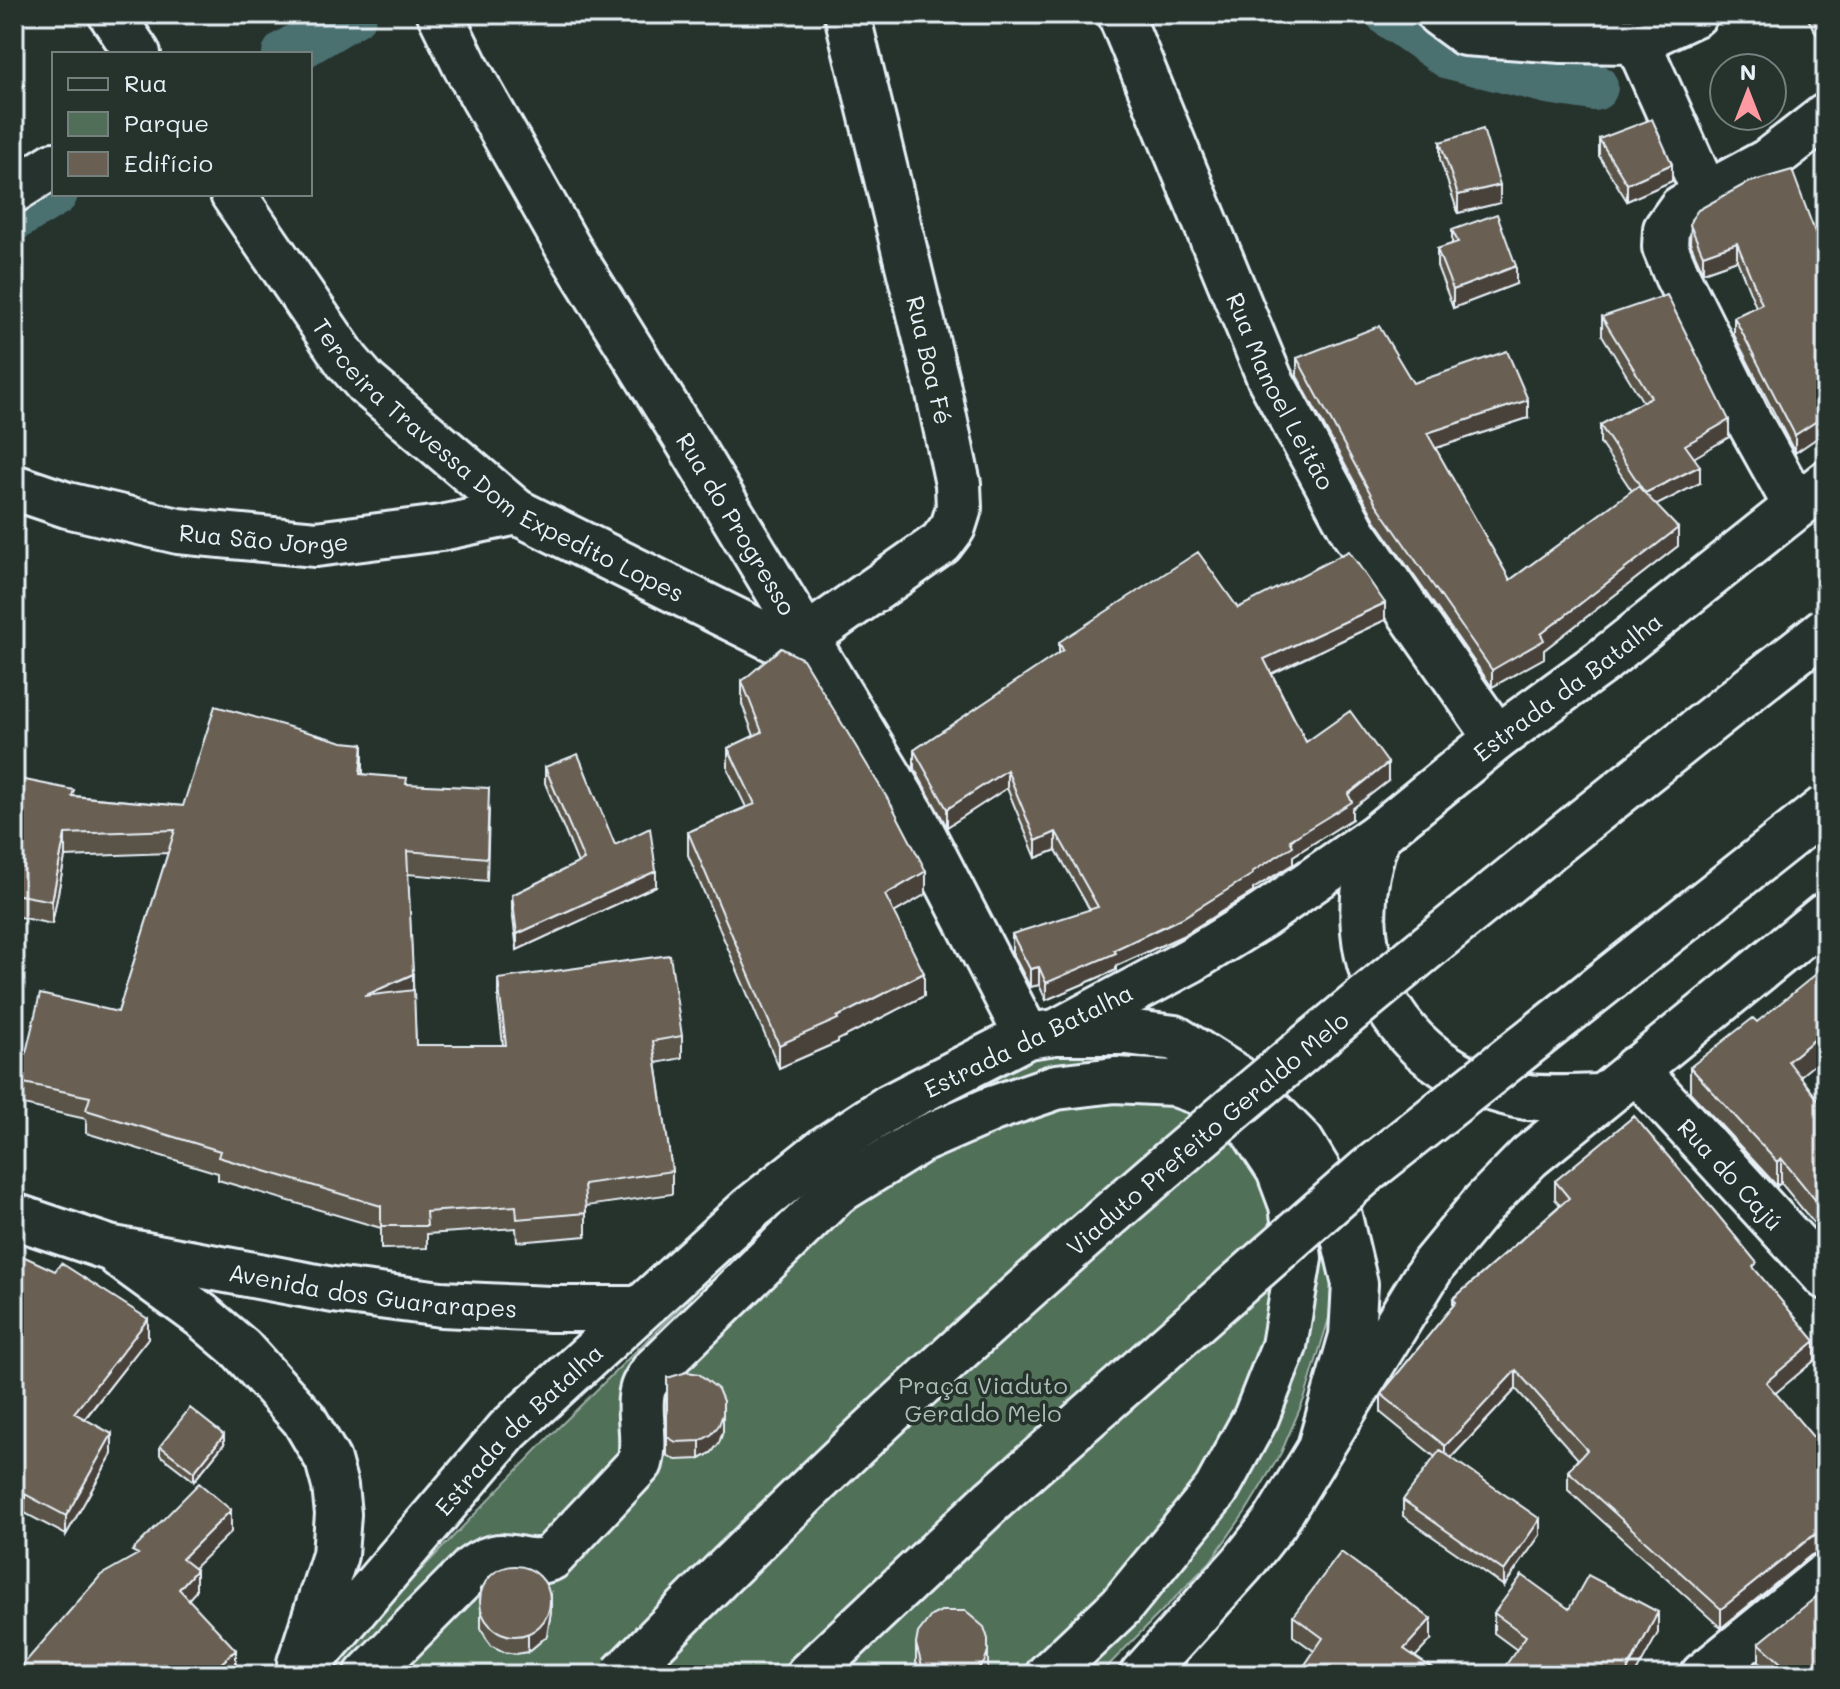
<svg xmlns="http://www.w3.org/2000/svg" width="1840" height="1689" font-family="Mali,sans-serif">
<rect width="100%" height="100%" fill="#26332d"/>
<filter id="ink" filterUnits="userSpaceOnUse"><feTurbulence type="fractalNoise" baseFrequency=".0125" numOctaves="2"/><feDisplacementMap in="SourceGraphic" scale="16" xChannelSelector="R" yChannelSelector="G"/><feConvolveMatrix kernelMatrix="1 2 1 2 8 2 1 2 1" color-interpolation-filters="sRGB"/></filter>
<g filter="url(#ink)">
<path fill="#516f58" stroke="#9cb0a8" stroke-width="2" d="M1081,1045H1171L1332,1249L1330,1315L1305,1397L1281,1453L1246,1511L1210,1562L1099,1675H324L363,1630L557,1429L808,1181L898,1119L1021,1060Z"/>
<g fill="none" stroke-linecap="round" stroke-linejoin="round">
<path stroke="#4b706f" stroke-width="48" d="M1390,14L1449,55L1548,80L1594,87
M286,54L353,14
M14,217L54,193"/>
<g stroke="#e8f1f8" stroke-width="50">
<g id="minor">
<path d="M111,14L138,54"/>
<path id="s1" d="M440,14L465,65L570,251L687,440L914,817L1027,1036"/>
<path id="s2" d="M1120,14L1270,379L1354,533L1497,738"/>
<path d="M1439,14L1465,33L1562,40L1637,41L1695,14"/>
<path d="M1637,41L1706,195"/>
<path d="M14,190L54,165"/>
<path id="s3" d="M233,194L347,361L366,383L517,512L820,662"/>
<path id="s4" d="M14,487L67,505L178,531L316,544L441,528L517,512"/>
<path d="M1796,506L1751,425L1677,276L1665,247L1666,229L1681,208L1768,161L1826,116"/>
<path d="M807,637L941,543L953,527L959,508L958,484L937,384L847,14"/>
<path id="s5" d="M1635,1069L1826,1277"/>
<path d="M367,1675L473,1568C508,1543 519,1570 551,1558L640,1463C647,1438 636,1409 643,1388C645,1382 650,1376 653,1371L837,1192L921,1140L992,1109L1056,1087L1115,1080L1173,1083L1223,1101L1252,1129L1279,1170L1292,1205L1299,1258L1284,1346L1256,1417L1216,1490L1121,1606L1048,1675"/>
<path d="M1703,1675L1826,1575"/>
</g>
</g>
<g stroke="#e8f1f8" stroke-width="50">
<g id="major">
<path d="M1378,835C1334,953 1391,1067 1516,1095C1542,1101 1575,1097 1602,1097"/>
<path id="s6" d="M1062,1029L1191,960L1262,916L1378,835L1497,738L1600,663L1826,483"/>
<path id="s7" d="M14,1216L109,1248L333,1290L441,1304L550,1309H639"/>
<path d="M120,1256L201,1315L241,1349L304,1419L328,1460L335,1486L338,1514L335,1555L300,1663"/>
<path id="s8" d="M299,1675L508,1430L751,1208L825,1149L889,1107L1027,1036L1056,1032H1127L1175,1038L1238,1078L1301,1142L1330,1190L1338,1212L1355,1284L1352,1336L1320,1447"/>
<path d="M1142,1675L1242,1564L1275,1522L1433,1265L1484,1203L1529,1157L1826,915"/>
</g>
</g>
<g stroke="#e8f1f8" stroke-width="50">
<path id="highway" d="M808,1675L993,1500"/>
</g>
<use href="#minor" stroke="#26332d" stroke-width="44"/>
<use href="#major" stroke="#26332d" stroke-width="44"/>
<use href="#highway" stroke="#26332d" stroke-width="44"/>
<g stroke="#e8f1f8" stroke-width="50" stroke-linecap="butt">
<g id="highway-bridge">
<path d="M993,1500L1368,1170L1826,807"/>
<path id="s9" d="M622,1675C992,1293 1408,957 1826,629"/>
</g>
</g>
<use href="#highway-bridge" stroke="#26332d" stroke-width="44"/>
</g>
<path fill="#5a5247" stroke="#e8f1f8" stroke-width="2" d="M1560,14H1617V16Z
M1805,14H1826L1822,43Z
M1599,139L1672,181L1627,201L1599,156Z
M1440,142L1500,203L1458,213L1440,159Z
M1691,220L1826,262L1795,453L1734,335V317L1756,307L1737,260L1703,272L1690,243Z
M1452,230L1516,284L1453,308L1437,266V249L1452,244Z
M1602,317L1729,437L1694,457L1700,483L1656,505L1678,546L1544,650V658L1492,687L1375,520L1297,376V358L1413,383L1528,418L1435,448L1510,580L1632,491L1600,443V425L1643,402L1602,335Z
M1238,608L1385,620L1272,674L1306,742L1388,781L1352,809V819L1293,856V864L1253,889V892L1248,895L1182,936L1116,966V970L1046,1000L1039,985L1030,987L1012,952V934L1090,910L1056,850L1036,858L1007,788L947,827L914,768V750L1059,653V642Z
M742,681L926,894L894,913L924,996L838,1040V1042L779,1068L688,855V832L746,807L728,770V748L754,736L742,704Z
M363,767V774L407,784L489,810L487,881L408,874L416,1045H503L498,1001V979L682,1036V1058L656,1063L672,1171V1194L586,1206V1236L517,1242L516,1228L427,1234V1248L381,1249V1228L218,1180V1173L86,1133V1119L19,1104V1082L118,1012L168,853L65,857L52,924L14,916V811L74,796L183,806Z
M545,767L615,845L656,886L517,950L512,910V895L578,863L545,783Z
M1690,1067L1800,1076L1826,1110V1238L1781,1183L1777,1186L1690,1092Z
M1555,1181L1757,1272L1815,1360L1775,1393L1826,1452V1551H1821L1811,1555L1721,1628L1568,1490V1471L1578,1459L1516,1389L1451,1458L1540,1535L1504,1586L1403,1516V1500L1435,1457L1381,1413V1394L1453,1306V1299L1560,1205L1555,1199Z
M14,1252L148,1338L85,1419L112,1454L66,1535L25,1513L16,1530L14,1529Z
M667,1378L723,1431L719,1443L711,1453L700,1459L676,1460L667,1455Z
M224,1444L194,1481L160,1455V1446Z
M481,1588L551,1611L547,1636L528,1652L516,1654L504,1652L492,1646L486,1638L481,1628Z
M1569,1609L1658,1633L1517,1650L1494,1633V1613Z
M1293,1616L1431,1640L1415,1657L1314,1651L1293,1636Z
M1759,1643L1826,1675H1774L1759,1662Z
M916,1644L988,1669L986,1675H920L916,1662Z"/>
<path fill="#4a423a" stroke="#e8f1f8" stroke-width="2" d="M1826,27V41L1822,43V29Z
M1672,164V181L1627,201V184Z
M1500,185V203L1458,213V195Z
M1737,243V260L1703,272V255Z
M1516,266V284L1453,308V290Z
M1528,400V418L1427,451V433Z
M1826,415V432L1795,453V435Z
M1729,420V437L1685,463V445Z
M1700,466V483L1645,511V493Z
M1678,528V546L1544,650V658L1492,687V670L1541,634Z
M1385,603V620L1264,677V659Z
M363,744V767L360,796V774Z
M1388,763V781L1352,809V819L1293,856V864L1253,889V892L1248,895L1182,936L1116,966V970L1046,1000V983L1252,872Z
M1007,770V788L947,827V809Z
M1056,832V850L1036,858V841Z
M65,834V857L52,924V901Z
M656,871V886L517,950V934Z
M926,871V894L885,918V895Z
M1039,967V985L1030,987V969Z
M924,973V996L838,1040V1042L779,1068V1045L837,1017Z
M413,974V997L364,996Z
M1826,1030V1055L1788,1086V1061Z
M1781,1158V1183L1777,1186V1162Z
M148,1319V1338L74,1432V1413Z
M1815,1341V1360L1766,1401V1382Z
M1516,1370V1389L1445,1464V1446Z
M723,1414V1431L719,1443L711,1453L700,1459V1441Z
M112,1434V1454L66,1535V1516Z
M224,1435V1444L194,1481V1472Z
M25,1494V1513L16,1530V1511Z
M231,1510V1532L182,1580V1559Z
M1540,1519V1535L1504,1586V1571Z
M1821,1532V1551L1811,1555L1721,1628V1609L1811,1537Z
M196,1570V1591L179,1610V1589Z
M551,1594V1611L547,1636L528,1652V1634Z
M17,1605V1622L14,1627V1610Z
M1658,1612V1633L1635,1675H1625Z
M1431,1619V1640L1404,1669V1649Z
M236,1650V1671L232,1675H208Z
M988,1651V1669L986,1675H971Z"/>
<path fill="#695f53" stroke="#e8f1f8" stroke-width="2" d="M1813,14H1826V27L1822,29Z
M1652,119L1672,164L1627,184L1599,139Z
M1483,129L1500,185L1458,195L1440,142Z
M1792,170L1826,262V415L1795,435L1734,317L1762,304L1737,243L1703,255L1690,225L1691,220L1698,210L1747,183Z
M1497,214L1516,266L1453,290L1437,249L1458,242L1452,230Z
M1667,295L1729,420L1685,445L1700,466L1645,493L1600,425L1651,397L1602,317Z
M1379,326L1413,383L1507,351L1528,400L1427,433L1510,580L1638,486L1678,528L1541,634L1544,640L1492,670L1375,502L1297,358Z
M1349,551L1385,603L1264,659L1306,742L1350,711L1388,763L1348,794L1352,802L1290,840L1293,846L1252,872L1253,874L1248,877L1182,918L1114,950L1116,953L1046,983L1039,967L1030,969L1012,934L1098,907L1056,832L1036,841L1007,770L947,809L914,750L1063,650L1059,642L1198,552L1238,608Z
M781,648L803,659L892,806L926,871L885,895L924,973L837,1017L838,1019L779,1045L688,832L755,804L728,748L762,732L742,681Z
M215,706L343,742L363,744L360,774L407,778L406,784L489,788L487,858L407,851L413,974L364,996L414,990L416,1045H506L498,979L670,955L682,1036L653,1041L672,1171L584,1184L586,1213L517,1219L516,1206L426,1212L427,1226H381V1206L218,1157L220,1151L86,1110L90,1097L19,1082L40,994L118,1012L175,830L65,834L52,901L14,894V811L20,779L74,790L72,796L183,806Z
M578,754L615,845L650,828L656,871L517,934L512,895L584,860L545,767Z
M1826,966V1030L1788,1061L1826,1110V1213L1781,1158L1777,1162L1690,1067L1753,1018L1757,1022Z
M1634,1116L1717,1214L1757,1263L1753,1267L1815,1341L1766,1382L1826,1452V1532H1821L1811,1537L1721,1609L1568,1471L1587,1450L1516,1370L1445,1446L1381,1394L1456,1302L1453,1299L1569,1198L1555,1181Z
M14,1252L55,1271L61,1263L148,1319L74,1413L112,1434L66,1516L25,1494L16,1511L14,1510Z
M687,1372L699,1374L718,1389L723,1401V1414L719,1425L711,1435L700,1441L676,1442L667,1437V1378Z
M190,1408L224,1435L194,1472L160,1446Z
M1440,1450L1540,1519L1504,1571L1403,1500Z
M199,1483L231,1510L182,1559L196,1570L179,1589L236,1650L208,1675H14L101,1575L138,1554L132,1551Z
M1341,1552L1431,1619L1404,1649L1442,1675H1298L1323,1638L1293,1616Z
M480 1601a35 35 0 1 1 70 0a35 35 0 1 1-70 0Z
M1522,1575L1569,1609L1588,1575L1658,1612L1625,1675H1499L1526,1636L1494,1613Z
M1826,1589V1675H1792L1793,1674L1759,1643Z
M941,1611H965L984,1627L988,1639V1651L984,1663L971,1675H934L922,1666L916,1644L918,1633L931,1616Z
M1752,1665L1770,1675H1739Z"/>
</g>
<g text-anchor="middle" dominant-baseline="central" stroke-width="7" stroke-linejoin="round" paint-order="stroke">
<g font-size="24" fill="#e8f1f8" stroke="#26332d">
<text transform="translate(930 360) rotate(77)">Rua Boa Fé</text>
<text stroke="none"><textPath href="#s2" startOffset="410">Rua Manoel Leitão</textPath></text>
<text stroke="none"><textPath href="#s3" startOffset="384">Terceira Travessa Dom Expedito Lopes</textPath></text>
<text stroke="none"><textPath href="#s1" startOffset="590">Rua do Progresso</textPath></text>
<text stroke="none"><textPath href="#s4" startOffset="256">Rua São Jorge</textPath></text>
<text stroke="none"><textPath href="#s6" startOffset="612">Estrada da Batalha</textPath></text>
<text transform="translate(1028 1040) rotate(-26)">Estrada da Batalha</text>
<text stroke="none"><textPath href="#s9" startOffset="798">Viaduto Prefeito Geraldo Melo</textPath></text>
<text stroke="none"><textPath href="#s5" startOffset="142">Rua do Cajú</textPath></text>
<text stroke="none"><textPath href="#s7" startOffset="368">Avenida dos Guararapes</textPath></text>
<text stroke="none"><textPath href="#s8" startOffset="330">Estrada da Batalha</textPath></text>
</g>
<g font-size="24" fill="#acbdb8" stroke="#26332d">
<text x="983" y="1384">Praça Viaduto<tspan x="983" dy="28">Geraldo Melo</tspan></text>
</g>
</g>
<rect width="1840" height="1689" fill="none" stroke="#26332d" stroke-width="48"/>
<rect x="24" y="24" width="1792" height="1641" fill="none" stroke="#e8f1f8" stroke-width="3" filter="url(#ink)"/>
<rect x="52" y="52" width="260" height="144" fill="#26332d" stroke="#747f7e" stroke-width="2"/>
<rect x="68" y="78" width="40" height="12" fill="#26332d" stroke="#747f7e" stroke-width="2"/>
<text x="124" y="92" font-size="24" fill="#e8f1f8">Rua</text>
<rect x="68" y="112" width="40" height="24" fill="#516f58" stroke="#747f7e" stroke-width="2"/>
<text x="124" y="132" font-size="24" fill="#e8f1f8">Parque</text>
<rect x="68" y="152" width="40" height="24" fill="#695f53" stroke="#747f7e" stroke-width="2"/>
<text x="124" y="172" font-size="24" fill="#e8f1f8">Edifício</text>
<g transform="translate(1748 92)"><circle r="38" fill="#26332d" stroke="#747f7e" stroke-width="2"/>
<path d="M0-6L14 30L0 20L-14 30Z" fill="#ff9aa2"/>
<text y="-12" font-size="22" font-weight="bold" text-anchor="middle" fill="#e8f1f8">N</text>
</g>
</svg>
